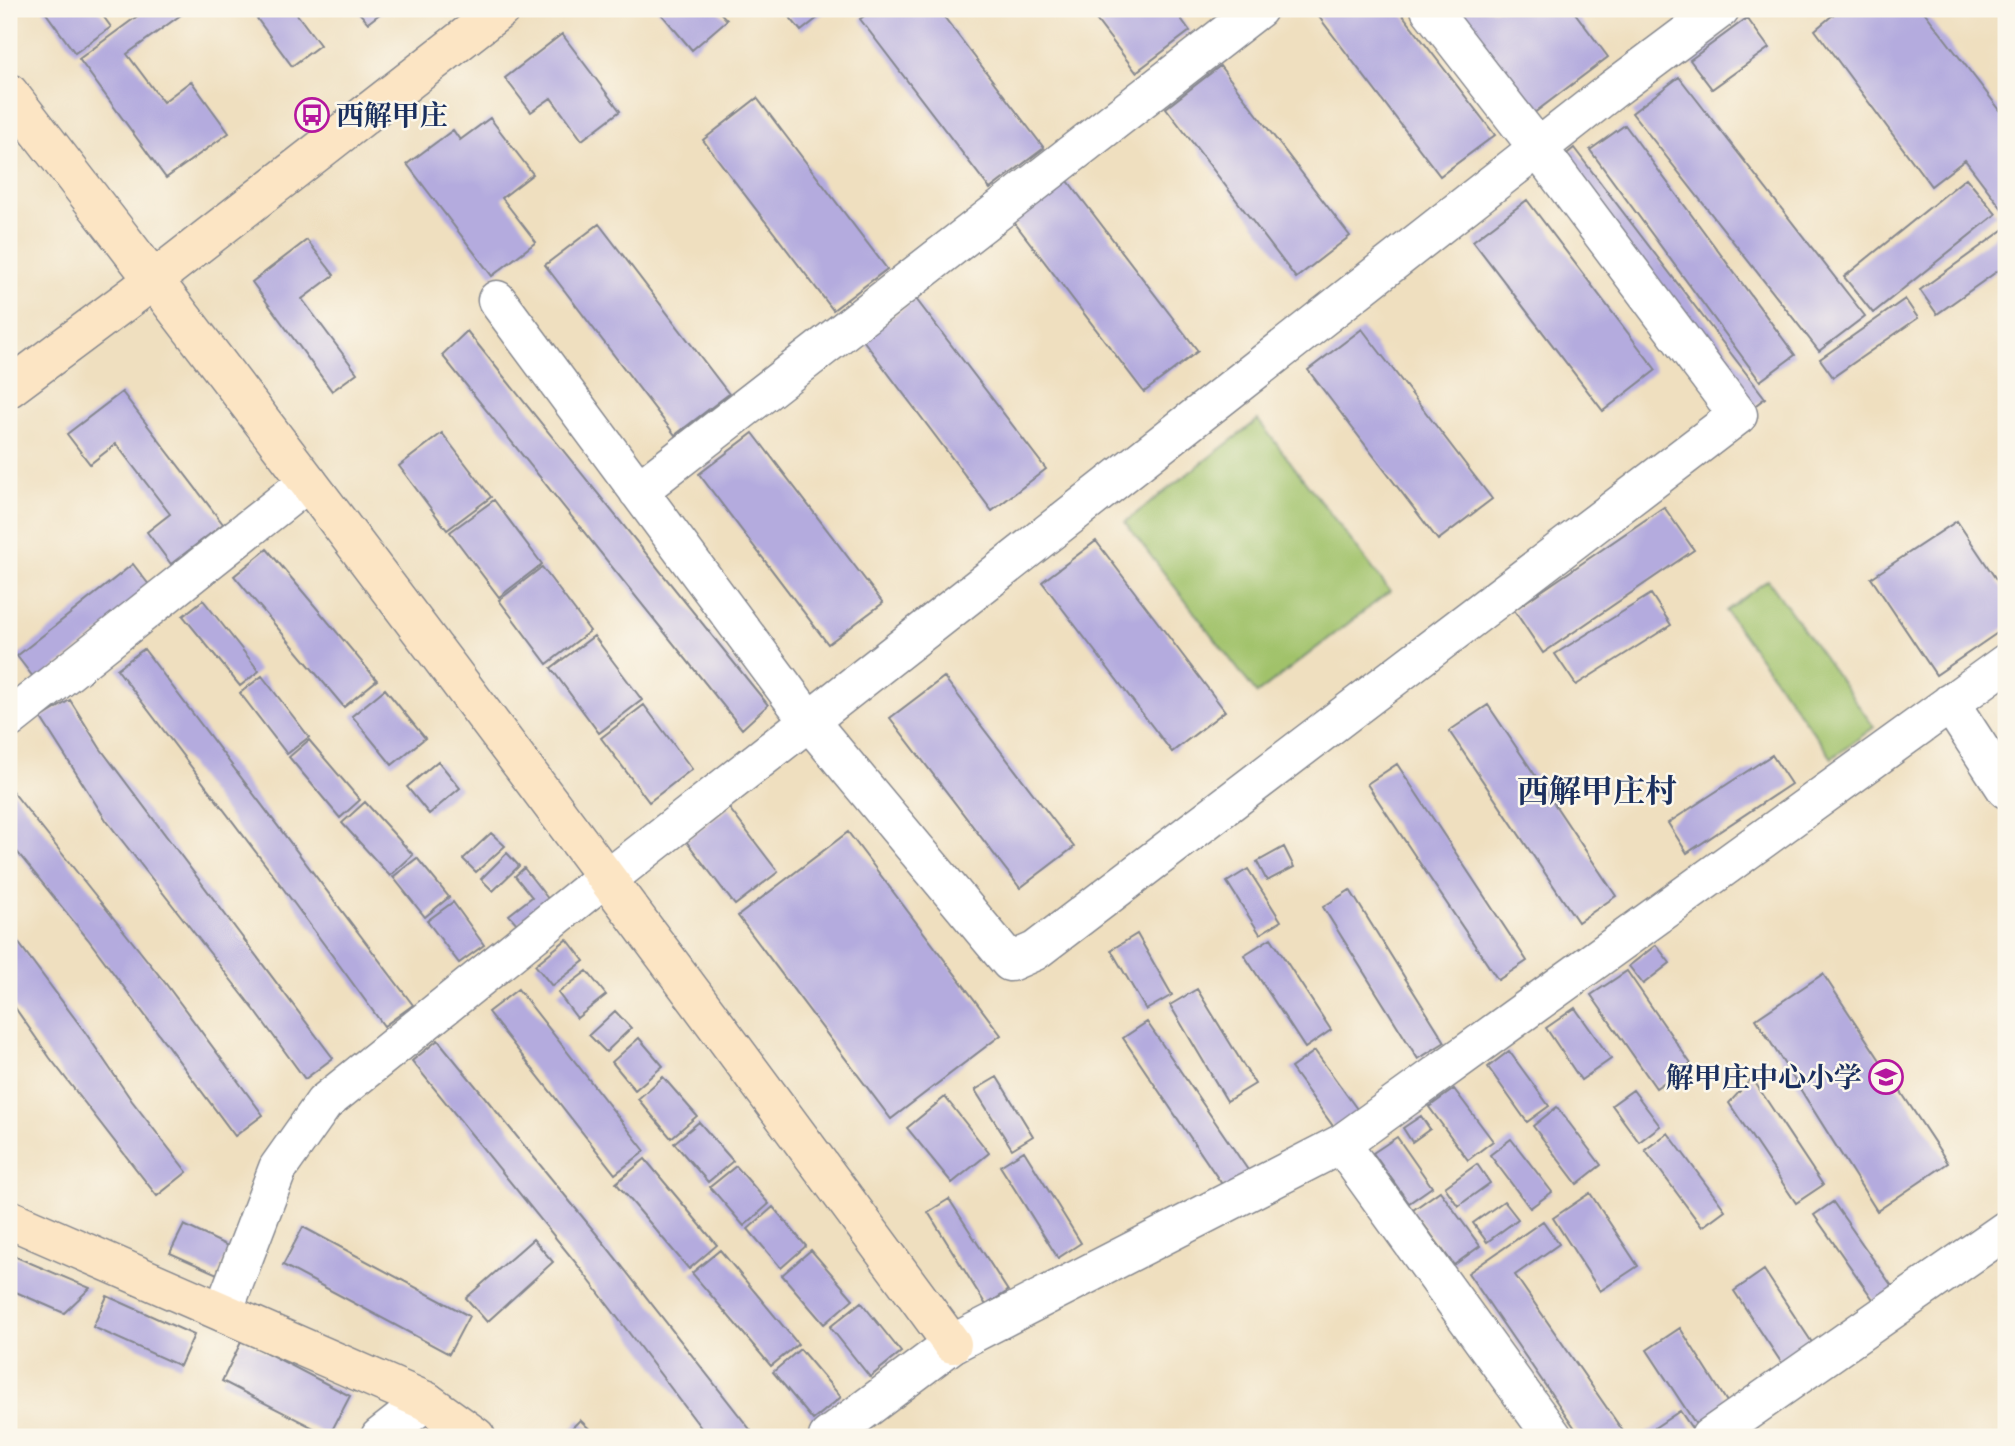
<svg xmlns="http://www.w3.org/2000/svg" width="2015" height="1446" font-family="'IM FELL Great Primer','Noto Serif SC',serif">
<rect width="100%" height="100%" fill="#fbf7ec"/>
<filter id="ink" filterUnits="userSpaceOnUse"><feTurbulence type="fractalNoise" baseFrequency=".0143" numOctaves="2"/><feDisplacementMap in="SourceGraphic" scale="14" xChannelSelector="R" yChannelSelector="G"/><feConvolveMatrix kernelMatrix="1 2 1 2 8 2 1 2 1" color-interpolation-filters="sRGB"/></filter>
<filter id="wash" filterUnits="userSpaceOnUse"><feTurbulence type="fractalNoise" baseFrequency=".00686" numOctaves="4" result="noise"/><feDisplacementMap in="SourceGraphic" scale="28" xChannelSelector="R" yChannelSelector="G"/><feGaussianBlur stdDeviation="1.57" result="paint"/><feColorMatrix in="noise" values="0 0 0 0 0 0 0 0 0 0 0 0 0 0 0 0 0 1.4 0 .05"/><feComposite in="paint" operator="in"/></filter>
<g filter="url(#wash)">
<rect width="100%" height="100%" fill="#efdfbf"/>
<path fill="#a1c26a" stroke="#5e7864" stroke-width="2" d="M1258,420L1390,591L1257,694L1125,522Z
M1768,580L1874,727L1832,758L1726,611Z"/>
<g id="blocks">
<path fill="#b4abde" d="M43,9H98L111,27L75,53Z
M147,9H189L127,54L163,102L191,81L229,133L166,178L79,59Z
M250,9H293L320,45L292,66Z
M356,9H386L368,23Z
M657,9H717L727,20L692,50Z
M783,9H829L801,31Z
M874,9H938L1044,148L990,189L860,19Z
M1088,9H1174L1190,31L1136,72Z
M1313,9H1398L1495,135L1440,176Z
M1449,9H1572L1608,57L1530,116Z
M1840,9H1922L2006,118V207L2003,210L1965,160L1931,186L1815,30Z
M1747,18L1769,48L1712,89L1690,60Z
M562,34L620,111L582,140L551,98L531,112L505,78Z
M1220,66L1350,236L1296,278L1166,108Z
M1679,77L1865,316L1819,351L1632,113Z
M757,98L887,269L833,310L703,140Z
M490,118L533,174L502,198L536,242L492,276L407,164L453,130L460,140Z
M1625,125L1795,355L1760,381L1590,150Z
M1574,148L1765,398L1748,411L1557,162Z
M1966,178L1996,214L1873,313L1844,277Z
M1068,181L1198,351L1144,392L1014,222Z
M1527,200L1656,370L1603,411L1473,241Z
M599,224L729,394L675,435L545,265Z
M2006,228V265L1937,314L1920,290Z
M307,240L334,275L302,299L357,373L332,391L252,282Z
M916,299L1046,469L992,511L863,340Z
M1905,299L1918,318L1833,377L1820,359Z
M1362,329L1492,499L1438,540L1308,370Z
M467,331L768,705L742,729L442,355Z
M122,392L223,524L171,564L147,532L170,514L116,444L90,464L67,434Z
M442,433L491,497L447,530L399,466Z
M753,433L883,603L828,644L699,474Z
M494,500L542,564L499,597L450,532Z
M1664,507L1694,550L1543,653L1514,610Z
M1957,521L2006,594V627L1936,675L1871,578Z
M1096,541L1225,711L1172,752L1042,582Z
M267,549L377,680L344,707L234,576Z
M133,564L153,590L37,682L17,656Z
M542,567L590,631L547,664L499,600Z
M1651,594L1671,625L1576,685L1555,654Z
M203,600L259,671L240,686L183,616Z
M594,636L642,700L599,733L551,668Z
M144,649L413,1005L384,1026L274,876L117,669Z
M262,676L309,737L287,754L240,693Z
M944,677L1074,847L1020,888L890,718Z
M385,689L425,738L392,765L352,716Z
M70,700L100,748L333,1058L305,1079L256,1012L106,820L41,718Z
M644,705L692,769L649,802L601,738Z
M1488,705L1616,896L1578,922L1449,731Z
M309,740L360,800L340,818L289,757Z
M1772,755L1791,784L1687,853L1668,823Z
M438,761L460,788L429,814L407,787Z
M1397,764L1527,961L1498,980L1367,784Z
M9,787L166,984L263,1115L235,1136L88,939L9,842Z
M365,802L413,855L390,876L342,823Z
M729,808L778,872L735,905L686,841Z
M848,832L1001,1035L891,1119L738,916Z
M491,833L505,846L476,872L463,859Z
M1284,847L1294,867L1267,881L1257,862Z
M507,853L519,866L493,891L481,879Z
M417,858L449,897L425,917L393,877Z
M524,868L549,900L517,924L509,915L532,897L515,876Z
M1248,869L1281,921L1260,934L1227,882Z
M1350,890L1445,1042L1418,1059L1323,907Z
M453,902L484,945L459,963L427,921Z
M9,930L85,1032L132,1101L187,1172L157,1196L50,1058L9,999Z
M1137,934L1172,995L1146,1010L1111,950Z
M1271,938L1331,1030L1305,1048L1244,955Z
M567,939L584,961L552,986L535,965Z
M1656,945L1670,963L1643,984L1629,966Z
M587,971L606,995L577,1018L558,993Z
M1627,971L1691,1064L1656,1088L1591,995Z
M1823,974L1948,1163L1877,1211L1756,1019Z
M518,989L645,1151L615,1174L488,1012Z
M1197,989L1255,1084L1227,1101L1170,1005Z
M1575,1008L1611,1059L1581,1080L1546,1028Z
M615,1011L631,1028L606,1052L589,1035Z
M1147,1022L1252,1176L1228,1193L1123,1038Z
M639,1038L663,1066L635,1090L612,1062Z
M438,1040L603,1242L756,1437H708L576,1263L412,1061Z
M1315,1051L1362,1116L1338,1133L1291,1068Z
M1509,1051L1549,1106L1527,1122L1488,1067Z
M663,1077L697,1116L671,1138L638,1099Z
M997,1077L1033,1136L1012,1149L975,1090Z
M1752,1078L1823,1185L1796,1203L1729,1103Z
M1454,1089L1493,1141L1468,1160L1429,1107Z
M1633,1090L1660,1126L1639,1142L1612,1105Z
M945,1097L989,1153L952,1183L907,1128Z
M1557,1107L1601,1165L1577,1184L1533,1126Z
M1421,1116L1430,1129L1412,1142L1403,1128Z
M699,1122L733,1161L708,1182L674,1143Z
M1668,1133L1725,1210L1702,1227L1645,1150Z
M1397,1137L1432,1187L1409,1203L1373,1153Z
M1511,1139L1552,1192L1530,1208L1490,1155Z
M1024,1151L1081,1243L1058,1258L1000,1166Z
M645,1159L717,1245L689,1269L616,1183Z
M1477,1164L1490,1183L1458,1206L1445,1187Z
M736,1166L769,1204L744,1226L710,1187Z
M1440,1191L1480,1246L1454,1265L1413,1210Z
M1590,1193L1638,1266L1600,1291L1553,1218Z
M949,1199L1008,1291L986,1305L928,1212Z
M1504,1201L1518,1219L1487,1242L1473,1223Z
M1833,1202L1896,1292L1877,1305L1814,1215Z
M773,1207L806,1246L781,1268L748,1229Z
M1543,1221L1559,1244L1515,1275L1627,1437H1581L1468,1273Z
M184,1225L230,1247L217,1274L170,1253Z
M303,1227L469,1316L449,1354L283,1265Z
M533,1239L553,1262L487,1322L466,1298Z
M720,1250L798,1344L771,1366L692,1273Z
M811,1250L853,1299L824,1324L782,1275Z
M9,1254L90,1288L64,1313L9,1289Z
M1764,1270L1813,1344L1783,1365L1734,1291Z
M107,1296L194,1335L180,1366L93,1327Z
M861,1302L901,1352L870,1377L830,1327Z
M1680,1328L1729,1405L1697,1426L1647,1350Z
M242,1340L350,1396L329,1436L222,1381Z
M800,1349L841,1397L813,1420L773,1372Z
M1680,1411L1698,1437H1641Z
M580,1420L598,1437H563Z"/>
</g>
</g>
<g filter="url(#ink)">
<use href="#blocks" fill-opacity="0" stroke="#85878e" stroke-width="2"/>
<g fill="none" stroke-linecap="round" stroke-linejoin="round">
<g stroke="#85878e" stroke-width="41">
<path id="street" d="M497,300L809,721L1010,962L1035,951L1738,415L1538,148L1430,9
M638,491L1258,9
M1950,703L2006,789
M9,719L308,482
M1341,1144L1553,1437
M223,1312L278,1168L324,1103L599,882L609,878L1612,90L1720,9
M380,1437L426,1401
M828,1437L952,1344L1341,1144L2006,663
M1710,1437L2006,1230"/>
</g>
<g stroke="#85878e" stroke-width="41">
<path id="secondary" d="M9,93C330,505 642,923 952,1344
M9,388L135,294L501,9
M9,1219L426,1401L476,1437"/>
</g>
<use href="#street" stroke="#fff" stroke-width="38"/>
<use href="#secondary" stroke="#fce5c4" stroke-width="38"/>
</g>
</g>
<defs>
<g id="bus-ring" transform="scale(1.75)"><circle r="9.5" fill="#fbf7ec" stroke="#b5179e" stroke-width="1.5"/><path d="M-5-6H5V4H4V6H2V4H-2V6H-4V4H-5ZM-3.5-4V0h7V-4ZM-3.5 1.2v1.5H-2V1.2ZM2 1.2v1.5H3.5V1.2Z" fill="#b5179e"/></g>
<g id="school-ring" transform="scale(1.75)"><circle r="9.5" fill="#fbf7ec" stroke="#b5179e" stroke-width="1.5"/><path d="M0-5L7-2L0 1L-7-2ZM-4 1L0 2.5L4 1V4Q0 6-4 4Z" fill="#b5179e"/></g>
</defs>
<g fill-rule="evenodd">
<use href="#bus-ring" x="312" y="115"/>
<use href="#school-ring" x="1886" y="1077"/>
</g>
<g text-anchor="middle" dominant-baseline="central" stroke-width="5" stroke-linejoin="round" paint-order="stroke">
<g font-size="28" font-weight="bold" fill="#1b2f5e" stroke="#fbf7ec" text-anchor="start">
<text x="336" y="115">西解甲庄</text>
<text x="1862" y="1077" text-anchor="end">解甲庄中心小学</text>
</g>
<g font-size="32" font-weight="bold" fill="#1b2f5e" stroke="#fbf7ec">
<text x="1597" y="791">西解甲庄村</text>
</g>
</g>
<rect width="2015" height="1446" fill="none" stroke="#fbf7ec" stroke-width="35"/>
</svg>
